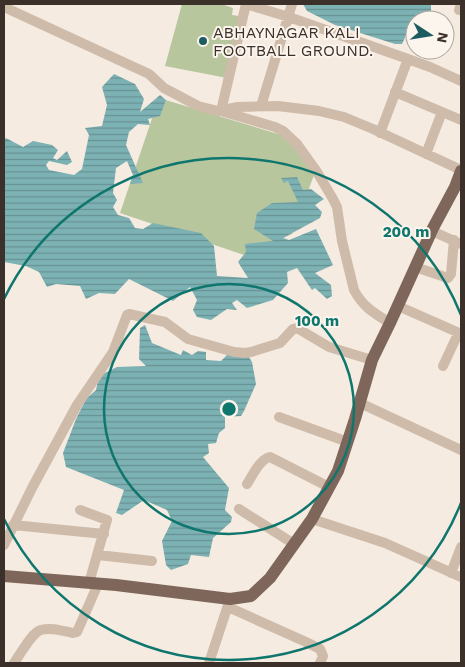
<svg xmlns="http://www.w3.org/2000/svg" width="465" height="667" font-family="'Work Sans',sans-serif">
<defs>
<pattern id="water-rules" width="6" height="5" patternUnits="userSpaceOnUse" patternTransform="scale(1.25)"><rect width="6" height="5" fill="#7db2b4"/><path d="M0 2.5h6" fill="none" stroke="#689193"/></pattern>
</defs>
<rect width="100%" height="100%" fill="#f5ebe0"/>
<path fill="#b8c69e" d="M182,4H221L233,8L232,15L239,16L227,78L165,66Z
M159,98L288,137L314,175L292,234L244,255L120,213Z"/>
<path fill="url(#water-rules)" d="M303,4H431V13L422,20H415V25L408,31L402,44H395L335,25L307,11Z
M114,74L135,84L144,99L140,112L160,95L166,100L160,116L148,119L150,125L138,124L129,132L126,145L143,183L130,184L133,175L127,161L116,168L113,193L117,200L113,207L118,215L129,218L135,228L143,229L153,223L201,233L214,246L217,276L248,278L238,262L246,252L245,244L273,241L254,229L257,213L272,203L298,202L288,181L284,183L281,178L297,177L303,190L311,189L324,199L315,205L322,212L320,218L283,238L289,240L316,229L333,265L315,273L331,285L332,296L327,299L315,288L312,290L297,268L287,272L288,283L273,300L247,308L237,300L232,303L237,310L227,309L211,320L197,317L193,310L197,300L190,287L173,301L129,279L115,294L99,293L86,299L80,286L56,284L47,287L39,272L26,266L4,262V140L6,138L23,147L33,141L52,145L58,150L53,158L57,160L67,151L72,162L67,165L49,161L46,165L49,170L74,175L82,169L89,135L85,128L102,126L107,105L102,87Z
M145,325L152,343L181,355L183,350L192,355L198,351L206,352V360L221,361L227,355L217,350L244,349L252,362L256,384L244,411L241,416L225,417V428L219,433L216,443L208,444L209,453L203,457L229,488L225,510L232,517L231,522L213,538L209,557L191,555L188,564L171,570L166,565L162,541L172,521L167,510L144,500L122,515L116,513L124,490L66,467L63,453L76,419L86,399L96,390L99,376L117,367L146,366L139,359L140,328Z"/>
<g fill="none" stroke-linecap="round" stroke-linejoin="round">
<path stroke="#cebbaa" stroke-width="10" d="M246,4L221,111L275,127L283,131L297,144L317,172L333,199L337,207L342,241L354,290C363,307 374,313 390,323
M246,4L289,17L408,59L430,67L461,81
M4,7L149,74L164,88L198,106L218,111L238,107L278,106L319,111L344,117L373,129L461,170
M459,10L461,4
M395,92L461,120
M261,106L292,4
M380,133L408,59
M426,154L442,112
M432,231L461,244
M415,267L448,278L451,274L454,240
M398,306L457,332V336L443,366
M360,403L461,450
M279,417L348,442
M247,484C253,475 259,460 270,457L329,487
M239,509L294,544
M80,510L107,520L89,583
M312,519L385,543L461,577
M13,525L104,534
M4,545L32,488L77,405L113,352L127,315L129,314L165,322L188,339L234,352L245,353L251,352L280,343L293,329L297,328L329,347L372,360
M98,555L152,561
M451,573L461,547
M228,607L306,642L320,649L323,656L320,663
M14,663C20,655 32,632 41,630C51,627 63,631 73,633L77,632L98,584
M209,663L229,602"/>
<path stroke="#7e665a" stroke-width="12" d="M4,576L116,585L230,599L251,596L270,578L312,519L338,471L355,419L372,360L390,323L433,228L455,187L461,171"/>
</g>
<g fill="none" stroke="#0f766e" stroke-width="2.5">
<circle cx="229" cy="409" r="125"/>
<path d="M461 503A250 250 0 0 1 4 519M4 299A250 250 0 0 1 461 315"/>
</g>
<circle fill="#1c5c61" stroke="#fcf5ed" stroke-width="2" cx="203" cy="41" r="5"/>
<g text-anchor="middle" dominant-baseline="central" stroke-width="4" stroke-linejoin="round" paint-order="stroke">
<g font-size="16" fill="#3c302a" stroke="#fcf5ed" text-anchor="start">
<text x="213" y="32">ABHAYNAGAR KALI<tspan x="213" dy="18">FOOTBALL GROUND.</tspan></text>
</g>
</g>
<circle cx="229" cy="409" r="8" fill="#0f766e" stroke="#fcf5ed" stroke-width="2.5"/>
<g font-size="15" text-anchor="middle" font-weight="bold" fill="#0f766e" stroke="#fcf5ed" stroke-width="4" stroke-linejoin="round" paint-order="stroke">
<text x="406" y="237">200 m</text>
<text x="317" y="326">100 m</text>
</g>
<rect width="465" height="667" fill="none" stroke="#3c302a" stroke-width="10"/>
<g transform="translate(430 35) rotate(102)"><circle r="24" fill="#fcf5ed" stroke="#afa69f"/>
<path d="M0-4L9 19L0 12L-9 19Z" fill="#1c5c61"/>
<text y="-8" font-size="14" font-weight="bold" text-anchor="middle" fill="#3c302a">N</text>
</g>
</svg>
